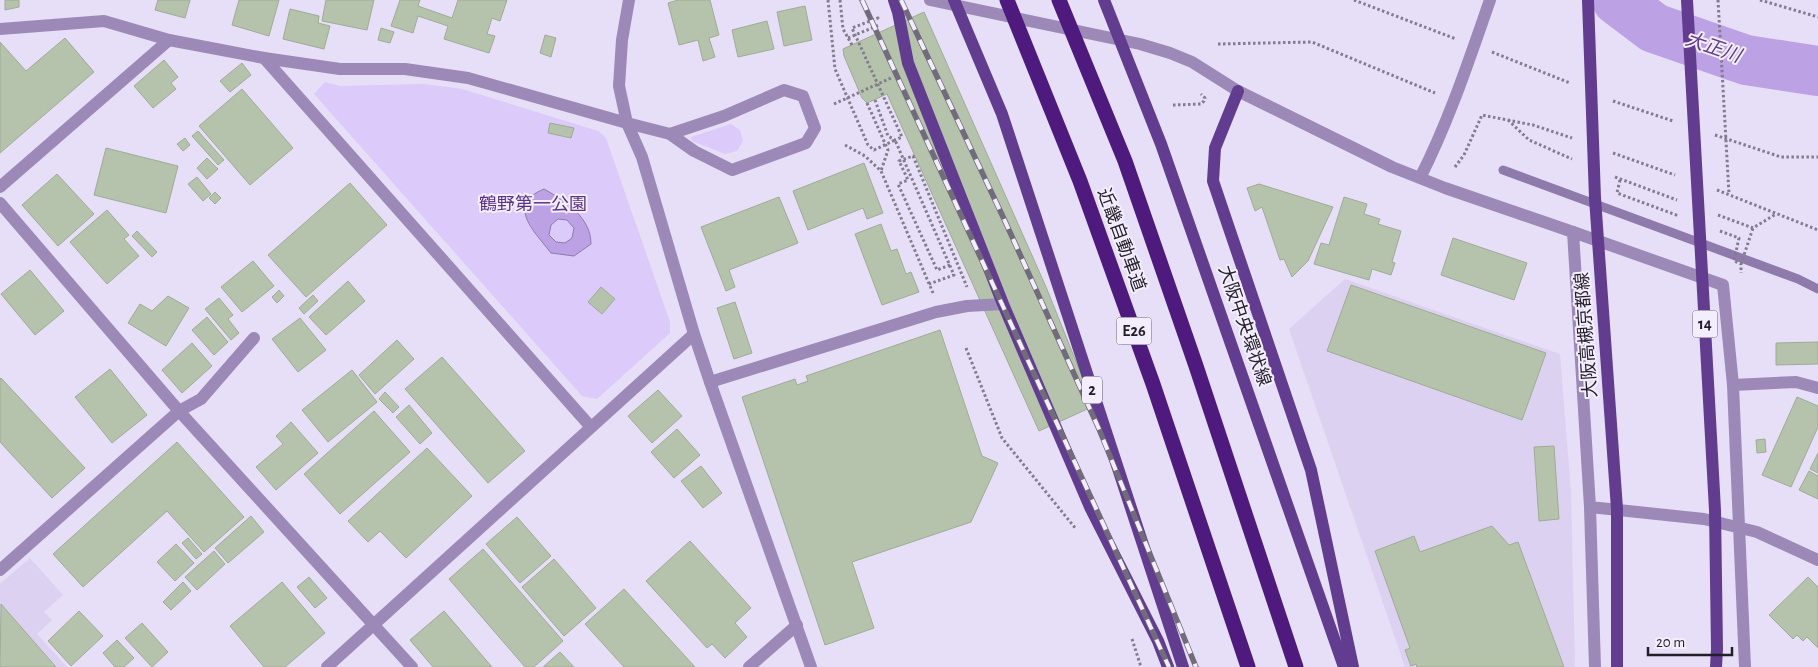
<svg xmlns="http://www.w3.org/2000/svg" width="1818" height="667" font-family="'Alegreya Sans','Noto Sans JP',sans-serif">
<rect width="100%" height="100%" fill="#e7def7"/>
<path fill="#ddd1f1" d="M1345,279L1560,354L1571,492L1575,667H1405L1289,329Z
M30,558L63,595L44,612L52,620L37,634L67,667H0V584Z"/>
<path fill="#dccafa" d="M325,82L340,86L423,84L462,89L598,131L606,138L670,322V333L597,399L582,396L314,94Z
M731,124L740,130L743,141L737,151L725,154L692,141L691,137Z"/>
<path fill="#bca2e4" stroke="#8e7bac" fill-rule="evenodd" d="M544,189C565,201 591,217 591,244L574,256L551,253C535,232 505,205 544,189ZM558,219L567,220L574,228L572,238L565,243L556,242L549,235L551,225Z"/>
<g fill="none" stroke-linecap="round" stroke-linejoin="round">
<path stroke="#8e7bac" stroke-width="9" d="M1503,170L1798,279L1818,289"/>
<path stroke="#bca2e4" stroke-width="50" d="M1617,0L1654,28L1746,60L1818,71"/>
</g>
<path fill="#b5c3ac" stroke="#9eac95" d="M5,0H19V7L5,10Z
M158,0H190L185,18L155,10Z
M239,0H279L269,36L232,25Z
M326,0H374L367,30L322,21Z
M400,0H420L418,6L452,18L458,0H507L500,21L492,18L487,34L495,36L489,53L444,39L448,26L418,16L413,33L391,26Z
M678,0H710L719,35L709,38L715,57L703,61L698,40L679,45L668,3Z
M805,6L812,40L784,46L777,12Z
M290,9L319,16L318,23L330,26L324,49L283,39Z
M924,12L1046,287L1094,406L1039,431L887,94L867,103L862,98L844,56L843,49Z
M767,21L774,49L738,57L732,30Z
M381,28L394,32L390,43L378,40Z
M545,35L556,38L551,57L540,53Z
M65,38L94,72L0,153V42L26,71Z
M164,60L178,77L171,83L176,89L153,108L134,86Z
M242,63L251,75L230,92L220,81Z
M242,89L293,148L250,185L199,126Z
M550,123L574,128L571,138L548,133Z
M198,131L224,160L218,165L192,136Z
M185,138L190,145L183,151L177,144Z
M106,148L178,166L166,213L94,195Z
M207,158L218,169L207,179L197,168Z
M864,163L883,213L867,219L863,208L808,230L793,191Z
M57,174L94,214L58,246L22,205Z
M197,177L211,194L203,201L188,184Z
M350,183L387,225L306,297L268,255Z
M1259,184L1333,207L1308,261L1292,277L1284,259L1280,260L1262,207L1255,211L1247,188Z
M215,192L221,198L215,204L209,198Z
M779,197L798,243L729,270L735,287L726,291L701,227Z
M1344,197L1367,204L1364,214L1380,219L1378,224L1401,231L1392,262L1395,263L1391,275L1372,269L1369,280L1314,264L1321,243L1329,245Z
M107,210L129,235L124,239L139,256L107,284L70,242Z
M881,224L891,251L897,249L906,274L911,272L919,292L882,305L855,234Z
M137,231L157,252L152,257L132,236Z
M1453,238L1527,263L1514,300L1441,275Z
M253,261L274,286L242,312L221,287Z
M30,270L64,311L35,335L1,294Z
M348,281L365,301L326,335L309,317Z
M1351,285L1546,353L1522,420L1327,351Z
M601,287L615,299L602,314L588,302Z
M279,290L284,296L277,303L272,297Z
M313,295L318,301L304,314L299,308Z
M168,296L189,308L166,346L128,323L140,304L152,311Z
M219,298L233,315L228,319L239,333L231,340L205,309Z
M735,302L752,353L734,359L717,308Z
M207,317L228,342L214,355L192,330Z
M300,318L326,350L298,372L272,339Z
M940,330L982,456L998,463L971,522L852,562L874,628L825,645L742,397L795,379L797,385L808,381L806,376Z
M397,340L414,359L375,394L359,375Z
M1818,342V364L1776,365V343Z
M192,343L212,366L182,393L162,370Z
M442,357L525,451L488,483L405,389Z
M110,369L147,415L112,443L75,397Z
M352,370L377,402L328,442L302,410Z
M1,378L85,468L52,498L0,442V379Z
M658,390L682,416L652,443L628,416Z
M385,392L399,407L393,413L379,399Z
M1797,397L1818,406V427L1791,487L1762,475Z
M409,405L432,433L420,444L396,417Z
M374,411L410,452L340,514L304,474Z
M291,422L318,453L276,490L256,467L283,444L276,436Z
M677,429L700,455L674,478L651,452Z
M1765,439L1766,452L1757,453L1756,440Z
M177,442L244,517L204,552L167,511L83,587L53,554Z
M1554,446L1559,519L1539,521L1534,447Z
M427,448L472,496L406,558L380,531L368,542L348,521Z
M1818,453V473L1810,469Z
M701,466L722,493L703,508L681,481Z
M1809,471L1818,476V499L1799,490Z
M251,516L264,532L228,563L215,548Z
M517,517L551,556L520,583L486,544Z
M1492,526L1509,545L1518,542L1564,667H1417L1416,664L1411,666L1405,650L1410,648L1375,551L1414,536L1420,552Z
M188,538L202,554L196,559L182,543Z
M690,541L751,608L735,623L747,637L725,658L712,644L707,648L646,581Z
M176,544L194,563L175,581L157,562Z
M483,549L563,641L534,667H525L449,579Z
M214,551L225,564L197,590L185,577Z
M554,559L596,608L564,636L522,587Z
M309,577L327,598L315,608L297,587Z
M1808,577L1818,587V648L1807,637L1803,641L1797,635L1793,639L1769,615Z
M183,582L191,591L171,610L163,602Z
M282,582L325,633L285,667H264L230,626Z
M624,589L695,667H624L585,624Z
M1,604L56,667H0Z
M79,611L103,636L71,666L48,641Z
M444,611L492,667H433L410,640Z
M142,623L168,652L152,667L125,638Z
M117,640L134,658L124,667H115L103,653Z
M560,652L574,667H543Z"/>
<g fill="none" stroke-linecap="round" stroke-linejoin="round">
<path stroke="#837c8d" stroke-width="3" stroke-dasharray="2.5 2.5" stroke-linecap="butt" d="M828,0L835,69L868,145L874,150L895,140L954,275L929,284
M840,0L843,29L852,45
M1354,0L1456,39
M1718,0L1729,194
M1760,0L1818,17
M848,38L879,25
M1218,44L1312,42L1435,93
M1492,52L1570,83
M875,100L888,136L895,140L902,137L852,28L878,18V20
M1613,101L1673,121
M867,103L888,150L881,171
M834,104L891,78
M1173,105L1201,104L1204,101L1205,98L1201,94
M1508,120L1529,140L1572,159
M1715,135L1781,157H1818
M845,145L865,156L881,171L933,293
M1613,153L1675,175
M1455,167L1464,155L1482,115L1533,125L1572,138
M1615,177L1677,200
M1620,180L1617,193L1679,216
M1717,190L1818,230
M1718,215L1753,228L1776,214
M1720,231L1739,238L1734,261L1741,264V273
M1741,264L1753,228
M950,265L937,270L898,184L908,180L899,161L913,156L967,287
M966,348L1002,438L1076,529
M1132,639L1141,667"/>
<path stroke="#9c89b8" stroke-width="12" d="M627,123L670,134L694,151L732,170L806,143L815,128L803,96L784,90L724,116L670,134"/>
<path stroke="#9c89b8" stroke-width="12" d="M169,40L264,58
M710,382L936,312L967,306L1003,304
M1733,385L1796,382L1818,388
M179,411L201,399L254,338
M1590,507L1704,519L1757,532L1818,560
M749,667L797,625
M1595,667L1590,507L1573,232L1723,285L1733,385L1745,667"/>
<path stroke="#9c89b8" stroke-width="12" d="M629,0L622,40L619,86L627,123L642,157L694,334L710,382L811,667
M930,0L1140,44L1170,53L1192,62L1238,91L1392,167L1445,188L1573,232
M0,29L104,21L169,40
M264,58L590,426
M264,58L340,69H405L468,78L627,123
M1420,178C1449,121 1469,60 1490,0
M0,187L169,40
M0,203L179,411L412,667
M0,570L179,411
M327,667L694,334"/>
<path stroke="#623c8f" stroke-width="12" d="M894,0L898,12L908,63L1003,304L1090,507L1158,641L1168,667
M954,0L1002,114L1183,667
M1104,0L1161,144L1344,667
M1588,0L1595,198L1617,509V667
M1687,0L1715,510L1717,649L1716,667
M1238,91L1215,148L1213,181L1311,470L1353,667"/>
<path stroke="#4e1a7e" stroke-width="15" d="M1007,0L1080,181L1153,384L1248,667
M1059,0L1125,161L1196,366L1296,667"/>
<g stroke="#716b7b" stroke-width="5.5">
<path id="rail" d="M862,0L1169,667
M901,0L1004,219L1099,429L1196,667"/>
</g>
<use href="#rail" stroke="#f3edfd" stroke-width="4" stroke-dasharray="11" stroke-linecap="butt"/>
</g>
<g text-anchor="middle" dominant-baseline="central" stroke-width="4" stroke-linejoin="round" paint-order="stroke">
<g fill="#f3edfd" stroke="#615d68" stroke-width="1">
<rect x="1692.5" y="310.5" width="25" height="27" rx="4"/>
<rect x="1116.5" y="317.5" width="35" height="27" rx="4"/>
<rect x="1082" y="376.5" width="20" height="27" rx="4"/>
</g>
<g font-size="16" font-weight="bold" fill="#231f28">
<text x="1705" y="324">14</text>
<text x="1134" y="331">E26</text>
<text x="1092" y="390">2</text>
</g>
<g font-size="18" fill="#593583" stroke="#f3edfd">
<text x="533" y="205">鶴野第一公園</text>
</g>
<g font-size="18" fill="#231f28" stroke="#f3edfd">
<text transform="translate(1121 240) rotate(70)">近畿自動車道</text>
<text transform="translate(1244 326) rotate(71)">大阪中央環状線</text>
<text transform="translate(1587 335) rotate(-94)">大阪高槻京都線</text>
</g>
<g font-size="19" font-style="italic" fill="#5f3b89" stroke="#f3edfd">
<text transform="translate(1713 48) rotate(19)">大正川</text>
</g>
</g>
<path d="M1648 647v8h84v-8" fill="none" stroke="#231f28" stroke-width="2.5"/>
<text x="1656" y="647" font-size="15" fill="#231f28" stroke="#f3edfd" stroke-width="4" paint-order="stroke">20 m</text>
</svg>
